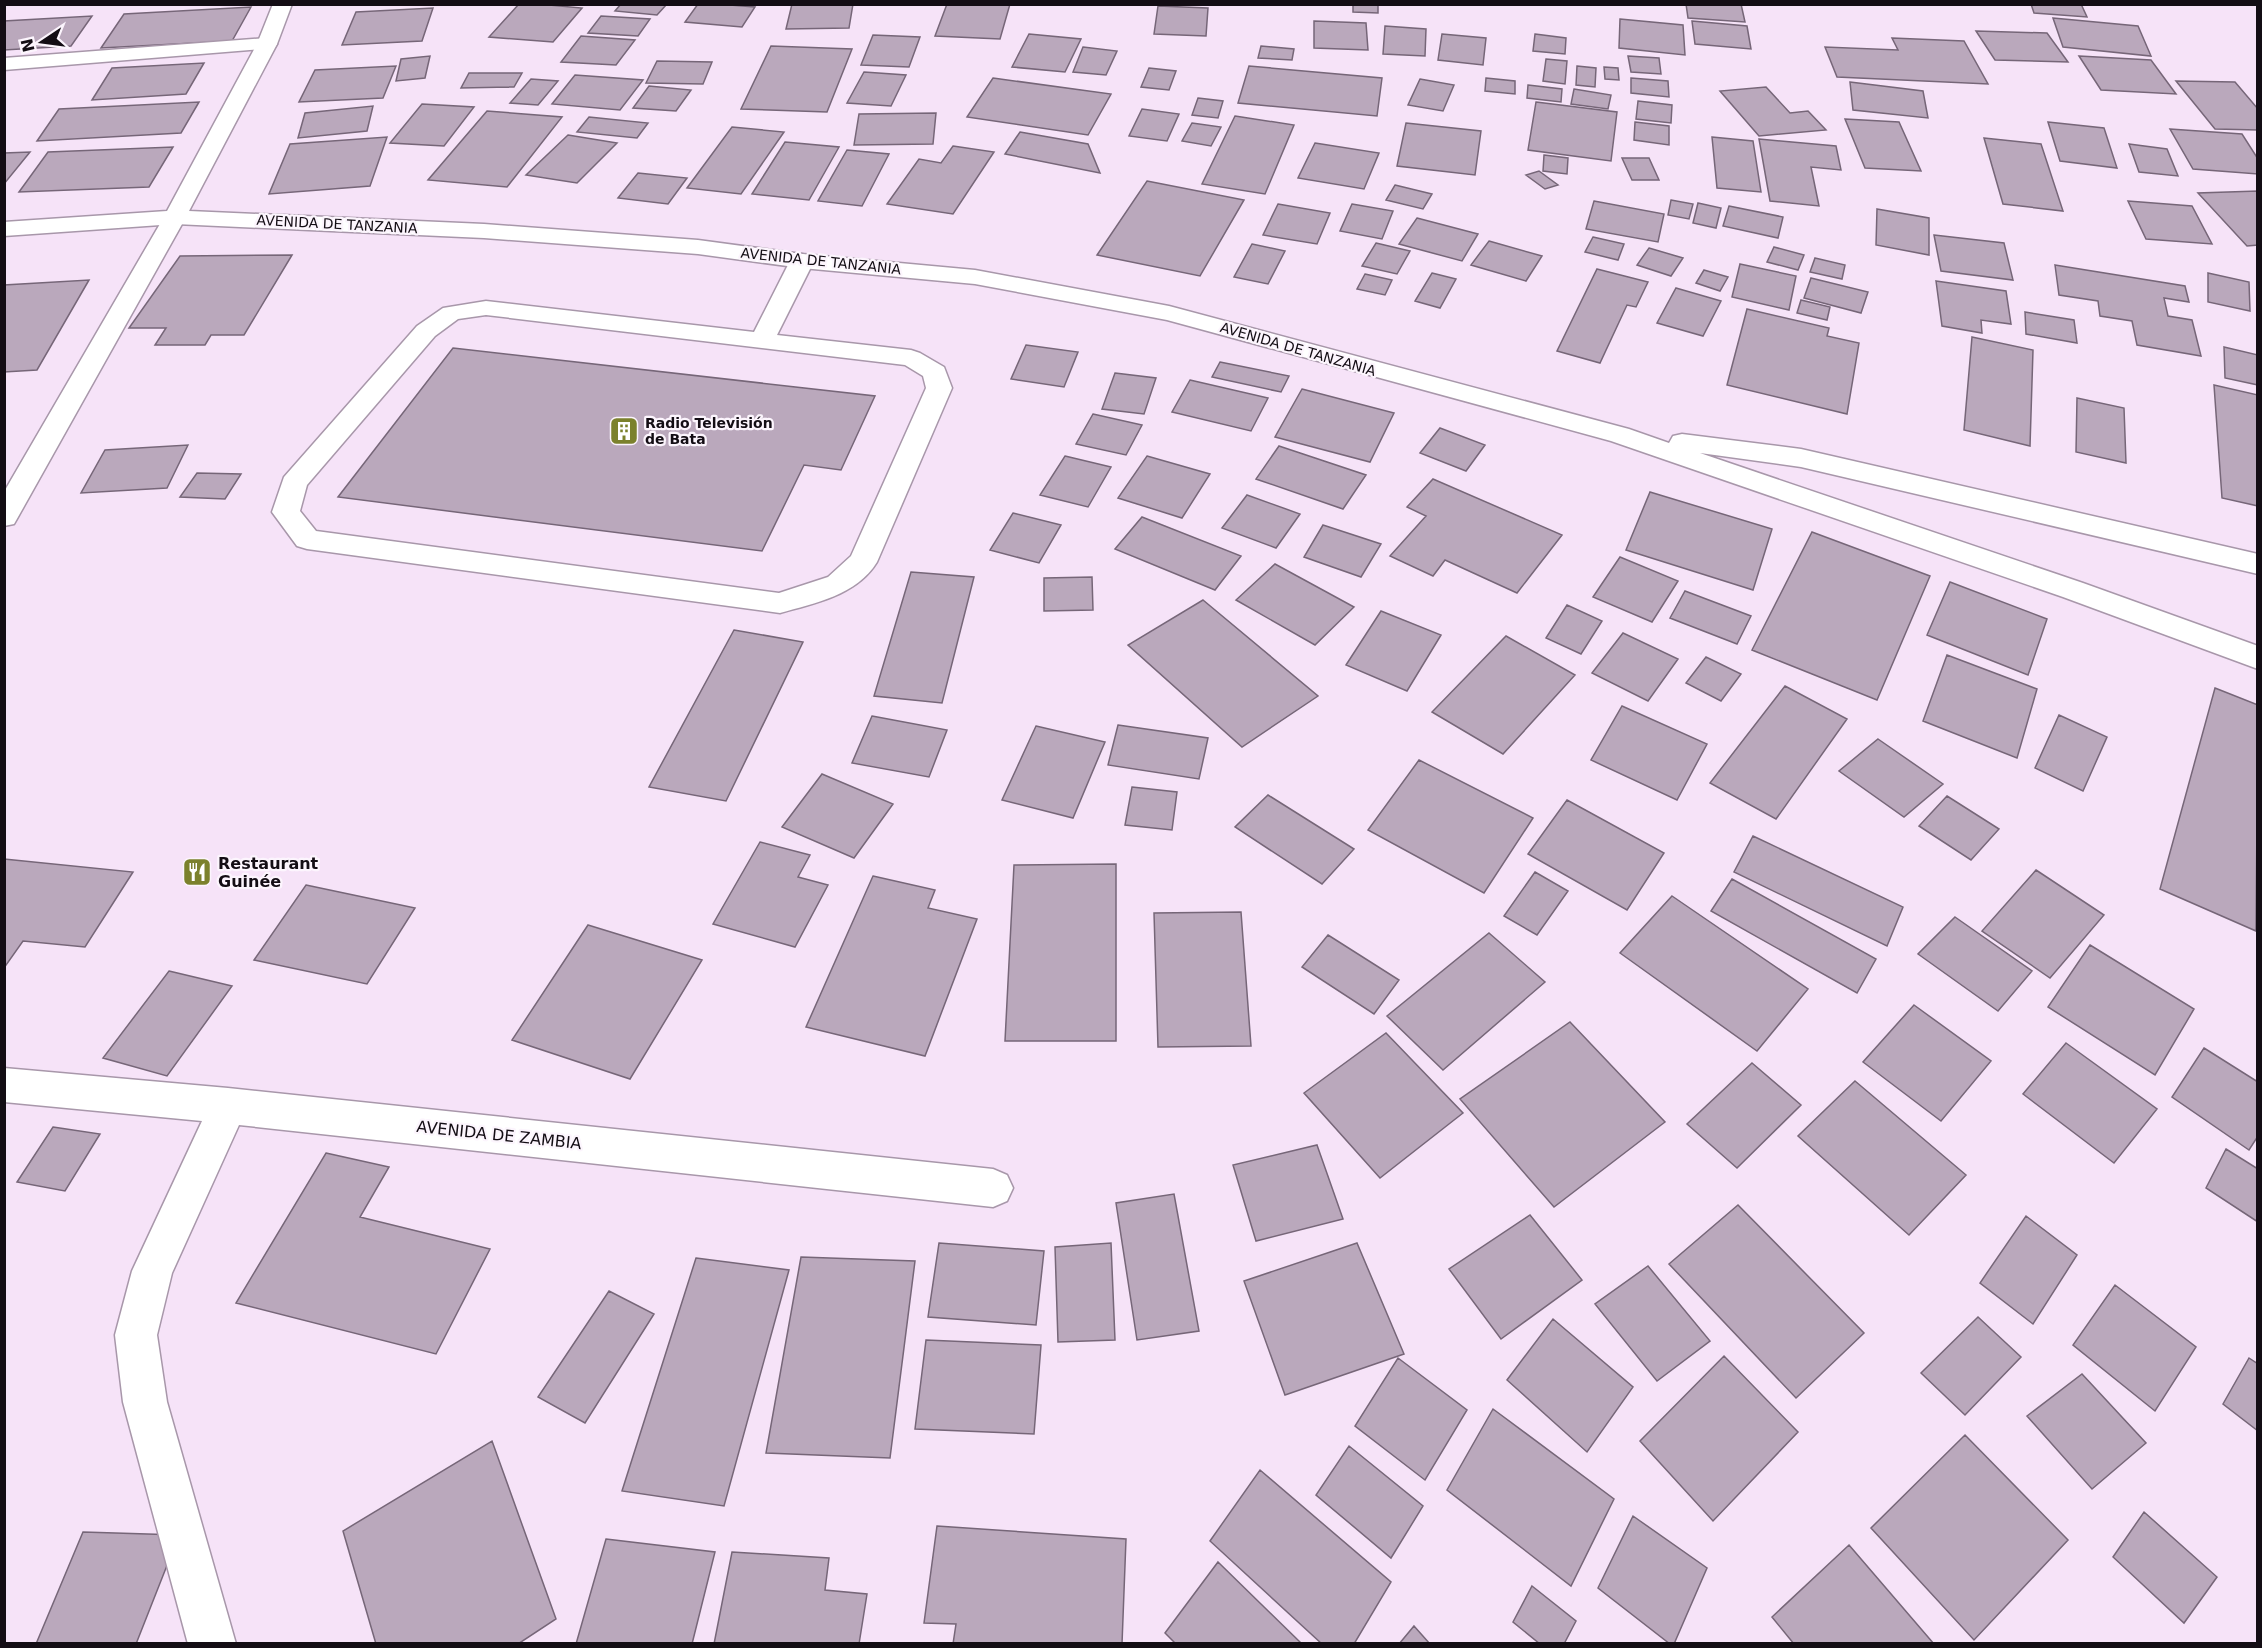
<svg xmlns="http://www.w3.org/2000/svg" width="2262" height="1648" font-family="'DejaVu Sans',sans-serif">
<rect width="100%" height="100%" fill="#f6e3f8"/>
<path fill="#baa8bc" stroke="#766678" stroke-width="1.5" d="M519,4H538L582,8L553,42L489,37Z
M621,4H667L657,15L615,11Z
M698,4H717L755,7L742,27L685,22Z
M792,4H853L849,28L786,29Z
M947,4H1010L1000,39L935,36Z
M1353,4H1378V13L1353,12Z
M1686,4H1741L1745,22L1688,18Z
M2031,4H2081L2087,17L2034,13Z
M1158,6L1208,8L1206,36L1154,34Z
M251,7L232,41L101,48L124,14Z
M433,8L422,41L342,45L356,12Z
M92,16L71,46L4,50V21Z
M601,16L650,19L638,36L588,33Z
M2053,18L2138,26L2151,56L2063,47Z
M1620,19L1683,25L1685,55L1619,48Z
M1314,21L1366,23L1368,50L1314,48Z
M1692,21L1747,26L1751,49L1695,44Z
M1385,26L1426,29L1425,56L1383,54Z
M1976,31L2047,33L2068,62L1995,60Z
M1029,34L1081,39L1065,72L1012,67Z
M1442,34L1486,38L1483,65L1438,60Z
M1535,34L1566,38L1565,54L1533,51Z
M873,35L920,37L909,67L861,65Z
M581,36L635,40L616,65L561,62Z
M1892,38L1964,41L1988,84L1837,77L1825,47L1898,50Z
M771,46L852,49L827,112L741,109Z
M1261,46L1294,49L1292,60L1258,58Z
M1083,47L1117,51L1106,75L1073,72Z
M430,56L425,78L396,81L401,59Z
M1628,56L1659,58L1661,74L1631,72Z
M2079,56L2151,60L2176,94L2101,90Z
M1546,59L1567,61L1565,84L1543,81Z
M657,61L712,62L703,84L646,83Z
M204,63L186,94L92,100L112,68Z
M396,66L383,98L299,102L315,70Z
M1249,66L1382,78L1377,116L1238,103Z
M1577,66L1596,68L1595,87L1576,85Z
M1604,67L1618,68L1619,80L1605,79Z
M1149,68L1176,71L1169,90L1141,87Z
M864,72L906,75L891,106L847,103Z
M469,73H522L514,87L461,88Z
M575,75L643,80L620,110L552,104Z
M993,78L1111,94L1088,135L967,117Z
M1486,78L1515,81V94L1485,91Z
M1631,78L1668,81L1669,97L1631,93Z
M531,79L558,81L538,105L510,103Z
M1420,79L1454,85L1443,111L1408,105Z
M2176,81L2235,82L2258,109V130L2215,129Z
M1850,82L1923,91L1928,118L1853,110Z
M1528,85L1562,89L1561,102L1527,98Z
M649,86L691,90L676,111L633,108Z
M1766,87L1790,113L1808,111L1826,130L1759,136L1720,91Z
M1574,89L1611,95L1608,109L1571,104Z
M1198,98L1223,101L1218,118L1192,115Z
M1638,101L1672,105L1671,123L1636,119Z
M199,102L181,133L37,141L59,109Z
M1536,102L1617,112L1611,161L1528,150Z
M422,104L474,107L444,146L390,143Z
M373,106L367,131L298,138L305,113Z
M1142,109L1179,114L1167,141L1129,136Z
M487,111L562,117L507,187L428,180Z
M936,113L933,144L854,145L859,114Z
M1235,116L1294,125L1265,194L1202,184Z
M589,117L648,123L637,138L577,132Z
M1845,119L1899,122L1921,171L1865,168Z
M1635,122L1669,126V145L1634,140Z
M2048,122L2104,128L2117,168L2060,161Z
M1192,123L1221,127L1211,146L1182,141Z
M1406,123L1481,131L1475,175L1397,166Z
M732,127L784,132L741,194L687,188Z
M2170,129L2242,134L2258,159V174L2193,169Z
M1020,132L1088,144L1100,173L1005,154Z
M568,135L617,143L577,183L526,175Z
M387,137L370,186L269,194L290,144Z
M1712,137L1753,141L1761,192L1717,188Z
M1984,138L2041,144L2063,211L2003,204Z
M1759,139L1836,146L1841,170L1811,167L1819,206L1770,201Z
M785,142L839,147L809,200L752,194Z
M1315,143L1379,153L1364,189L1298,178Z
M2129,144L2167,149L2178,176L2139,172Z
M953,146L994,152L953,214L887,204L919,159L941,163Z
M173,147L149,187L19,192L48,152Z
M847,150L889,154L862,206L818,201Z
M30,152L4,184V153Z
M1544,155L1568,158L1567,174L1543,171Z
M1622,158H1649L1659,180H1632Z
M1539,171L1558,185L1545,189L1526,175Z
M638,173L687,178L668,204L618,198Z
M1147,181L1244,200L1200,276L1097,255Z
M1395,185L1432,194L1423,209L1386,200Z
M2258,191V245L2247,246L2198,193Z
M1671,200L1693,204L1689,219L1668,215Z
M1594,201L1664,214L1658,242L1586,229Z
M2128,201L2192,206L2212,244L2146,239Z
M1698,203L1721,208L1716,228L1693,223Z
M1278,204L1330,213L1317,244L1263,235Z
M1352,204L1393,211L1382,239L1340,231Z
M1729,206L1783,217L1778,238L1723,226Z
M1877,209L1929,218V255L1876,245Z
M1417,218L1478,234L1462,261L1399,244Z
M1934,235L2004,243L2013,280L1941,271Z
M1593,237L1624,244L1618,260L1585,252Z
M1489,241L1542,256L1526,281L1471,265Z
M1376,243L1410,251L1397,274L1362,266Z
M1252,244L1285,251L1268,284L1234,277Z
M1774,247L1804,255L1798,270L1767,262Z
M1649,248L1683,258L1671,276L1637,265Z
M292,255L244,335H211L205,345H155L166,328H129L180,256Z
M1815,258L1845,265L1842,279L1810,272Z
M1740,264L1796,276L1789,310L1732,297Z
M2055,265L2185,286L2189,302L2164,298L2168,316L2192,320L2201,356L2137,345L2132,321L2100,316L2098,301L2059,295Z
M1597,269L1648,282L1636,307L1627,305L1600,363L1557,351Z
M1704,270L1728,277L1720,291L1696,283Z
M1432,273L1456,279L1440,308L1415,301Z
M2208,273L2249,282L2250,311L2208,302Z
M1365,274L1392,280L1385,295L1357,289Z
M1811,278L1868,292L1861,313L1804,298Z
M89,280L37,370L4,372V285Z
M1936,281L2006,291L2011,324L1981,320L1982,333L1942,326Z
M1676,288L1721,301L1703,336L1657,323Z
M1801,300L1830,307L1827,320L1797,313Z
M1747,309L1829,328L1827,336L1859,343L1847,414L1727,385Z
M2025,312L2074,320L2077,343L2026,334Z
M1972,337L2033,350L2030,446L1964,430Z
M1026,345L1078,352L1064,387L1011,379Z
M2224,347L2258,355V385L2225,378Z
M453,348L875,396L841,470L804,465L762,551L338,497Z
M1220,362L1289,376L1281,392L1212,377Z
M1115,373L1156,378L1144,414L1102,409Z
M1190,380L1268,398L1251,431L1172,412Z
M2214,385L2258,395V506L2222,498Z
M1302,389L1394,413L1370,462L1275,437Z
M2077,398L2124,408L2126,463L2076,452Z
M1093,414L1142,425L1126,455L1076,444Z
M1440,428L1485,445L1466,471L1420,453Z
M188,445L167,488L81,493L105,450Z
M1279,446L1366,475L1343,509L1256,479Z
M1065,456L1111,467L1088,507L1040,495Z
M1147,456L1210,474L1182,518L1118,498Z
M197,473L241,474L225,499L180,497Z
M1433,479L1562,535L1517,593L1445,560L1433,576L1390,556L1426,516L1407,507Z
M1650,492L1772,529L1753,590L1626,550Z
M1247,495L1300,514L1276,548L1222,528Z
M1013,513L1061,525L1039,563L990,550Z
M1142,517L1241,556L1215,590L1115,549Z
M1323,525L1381,544L1361,577L1304,557Z
M1812,532L1930,576L1877,700L1752,650Z
M1620,557L1678,581L1652,622L1593,597Z
M1275,564L1354,607L1315,645L1236,600Z
M911,572L974,577L942,703L874,696Z
M1092,577L1093,610L1044,611V578Z
M1950,582L2047,619L2028,675L1927,635Z
M1685,591L1751,616L1737,644L1670,618Z
M1203,600L1318,696L1242,747L1128,645Z
M1567,605L1602,621L1581,654L1546,638Z
M1381,611L1441,635L1407,691L1346,665Z
M734,630L803,642L726,801L649,787Z
M1623,633L1678,659L1648,701L1592,673Z
M1506,636L1575,675L1503,754L1432,712Z
M1947,655L2037,689L2017,758L1923,721Z
M1706,657L1741,674L1721,701L1686,683Z
M1785,686L1847,719L1776,819L1710,783Z
M2215,688L2258,705L2256,931L2160,889Z
M1622,706L1707,744L1677,800L1591,760Z
M2059,715L2107,737L2083,791L2035,768Z
M872,716L947,730L929,777L852,763Z
M1118,725L1208,738L1199,779L1108,765Z
M1036,726L1105,742L1073,818L1002,800Z
M1878,739L1943,784L1904,817L1839,771Z
M1419,760L1533,818L1484,893L1368,830Z
M822,774L893,804L854,858L782,827Z
M1132,787L1177,792L1172,830L1125,825Z
M1268,795L1354,849L1322,884L1235,827Z
M1947,796L1999,829L1971,860L1919,826Z
M1567,800L1664,853L1627,910L1528,854Z
M1753,836L1903,907L1887,946L1734,872Z
M760,842L810,855L798,877L828,885L795,947L713,924Z
M4,859L133,872L85,947L23,941L4,968Z
M1116,864V1041H1005L1014,865Z
M2036,870L2104,915L2050,978L1982,931Z
M1535,872L1568,891L1537,935L1504,916Z
M873,876L935,890L928,908L977,919L925,1056L806,1027Z
M1732,879L1876,959L1857,993L1711,911Z
M306,885L415,908L367,984L254,960Z
M1672,896L1808,989L1757,1051L1620,953Z
M1241,912L1251,1046L1158,1047L1154,913Z
M1955,917L2032,971L1998,1011L1918,954Z
M588,925L702,960L630,1079L512,1040Z
M1489,933L1545,982L1443,1070L1387,1016Z
M1328,935L1399,980L1374,1014L1302,967Z
M2090,945L2194,1009L2155,1075L2048,1007Z
M169,971L232,986L167,1076L103,1058Z
M1914,1005L1991,1061L1941,1121L1863,1062Z
M1570,1022L1665,1122L1554,1207L1460,1099Z
M1386,1033L1463,1113L1380,1178L1304,1093Z
M2066,1043L2157,1109L2114,1163L2023,1094Z
M2204,1048L2258,1082V1136L2249,1150L2172,1097Z
M1752,1063L1801,1105L1737,1168L1687,1124Z
M1855,1081L1966,1175L1909,1235L1798,1136Z
M53,1127L100,1134L65,1191L17,1182Z
M1317,1145L1343,1219L1256,1241L1233,1165Z
M2226,1149L2258,1169V1222L2206,1188Z
M326,1153L389,1167L360,1217L490,1249L436,1354L236,1303Z
M1174,1194L1199,1331L1137,1340L1116,1203Z
M1738,1205L1864,1333L1796,1398L1669,1264Z
M1530,1215L1582,1280L1501,1339L1449,1269Z
M2026,1216L2077,1255L2033,1324L1980,1283Z
M939,1243L1044,1251L1036,1325L928,1317Z
M1111,1243L1115,1340L1058,1342L1055,1247Z
M1357,1243L1404,1354L1285,1395L1244,1281Z
M801,1257L915,1261L890,1458L766,1453Z
M696,1258L789,1270L724,1506L622,1491Z
M1648,1266L1710,1341L1657,1381L1595,1304Z
M2115,1285L2196,1347L2155,1411L2073,1345Z
M609,1291L654,1314L585,1423L538,1397Z
M1978,1317L2021,1357L1965,1415L1921,1373Z
M1553,1319L1633,1387L1587,1452L1507,1380Z
M926,1340L1041,1345L1034,1434L915,1429Z
M1724,1356L1798,1432L1713,1521L1640,1441Z
M1398,1358L1467,1410L1425,1480L1355,1426Z
M2249,1358L2258,1364V1431L2223,1404Z
M2082,1374L2146,1443L2092,1489L2027,1416Z
M1493,1409L1614,1499L1571,1586L1447,1490Z
M1965,1435L2068,1540L1974,1640L1871,1528Z
M492,1441L556,1619L518,1644H376L343,1531Z
M1349,1446L1423,1506L1391,1558L1316,1495Z
M1260,1470L1391,1582L1354,1644H1322L1210,1541Z
M2144,1512L2217,1577L2184,1623L2113,1557Z
M1633,1516L1707,1568L1674,1644H1670L1598,1588Z
M937,1526L1126,1539L1122,1644H953L956,1624L924,1623Z
M83,1532L179,1535L136,1644H36Z
M606,1539L715,1552L692,1644H576Z
M1849,1545L1934,1644H1794L1772,1617Z
M732,1552L829,1558L825,1590L867,1594L859,1644H714Z
M1218,1562L1302,1644H1176L1165,1633Z
M1532,1586L1576,1621L1564,1644H1540L1513,1622Z
M1414,1626L1430,1644H1399Z"/>
<g fill="none" stroke-linecap="round" stroke-linejoin="round">
<g stroke="#a897aa" stroke-width="3">
<path id="lane" d="M802,254L810,256L814,261L777,335L911,350L920,353L944,367L952,388L877,562C857,595 815,603 780,613L307,549L297,546L272,512L284,477L417,326L443,308L486,301L754,332L790,261L794,256ZM486,315L905,365L923,376L926,388L851,556L828,577L779,593L316,531L300,511L307,485L435,336L458,319Z"/>
</g>
<g stroke="#a897aa" stroke-width="3">
<path id="street" d="M267,38L274,40L277,44L274,48L4,70V58Z
M175,210L183,212L186,217L18,517L14,524L4,526V492L164,217L167,212Z
M4,1068L228,1088L993,1169L1007,1175L1013,1188L1007,1201L993,1207L239,1125L172,1273L157,1335L167,1402L236,1644H188L123,1402L115,1335L132,1271L202,1121L4,1102Z"/>
</g>
<g stroke="#a897aa" stroke-width="3">
<path id="secondary" d="M273,4H292L277,44L189,211L484,224L698,240L802,254L975,270L1169,306L1629,429L1669,443L1673,436L1682,434L1801,449L2258,554V574L1801,467L1700,453L2083,583L2258,646V669L2063,597L1611,441L1167,320L975,284L802,268L698,254L484,238L175,224L4,236V222L167,211L257,44Z"/>
</g>
<use href="#lane" fill="#fff" fill-rule="evenodd"/>
<use href="#street" fill="#fff" fill-rule="evenodd"/>
<use href="#secondary" fill="#fff" fill-rule="evenodd"/>
</g>
<defs>
<g id="building-square" transform="scale(1.5)"><rect x="-9" y="-9" width="18" height="18" rx="4" fill="#7b812c" stroke="#fcf5fd"/><path d="M-4-6H4V6H1V3H-1V6H-4ZM-2.5-4.3h1.7v1.8h-1.7ZM.8-4.3h1.7v1.8H.8ZM-2.5-1h1.7V.8h-1.7ZM.8-1h1.7V.8H.8Z" fill="#fff"/></g>
<g id="restaurant-square" transform="scale(1.5)"><rect x="-9" y="-9" width="18" height="18" rx="4" fill="#7b812c" stroke="#fcf5fd"/><path d="M-5-6h1v4h1v-4h1v4h1v-4h1v5L-1.5 .5V6h-2V.5L-5-1ZM5-6V6H3V1.5H1.5Q1.5-4 5-6Z" fill="#fff"/></g>
</defs>
<g fill-rule="evenodd">
<use href="#building-square" x="624" y="431"/>
<use href="#restaurant-square" x="197" y="872"/>
</g>
<g text-anchor="middle" dominant-baseline="central" stroke-width="4.5" stroke-linejoin="round" paint-order="stroke">
<g font-size="14" fill="#130d14" stroke="#fcf5fd">
<text transform="translate(337 224) rotate(3)">AVENIDA DE TANZANIA</text>
<text transform="translate(821 261) rotate(6)">AVENIDA DE TANZANIA</text>
<text transform="translate(1298 349) rotate(16)">AVENIDA DE TANZANIA</text>
</g>
<g font-size="14" font-weight="bold" fill="#130d14" stroke="#fcf5fd" text-anchor="start">
<text x="645" y="423">Radio Televisión<tspan x="645" dy="16">de Bata</tspan></text>
</g>
<g font-size="16" font-weight="bold" fill="#130d14" stroke="#fcf5fd" text-anchor="start">
<text x="218" y="863">Restaurant<tspan x="218" dy="18">Guinée</tspan></text>
</g>
<g font-size="16" fill="#130d14" stroke="#fcf5fd">
<text transform="translate(499 1135) rotate(6)">AVENIDA DE ZAMBIA</text>
</g>
</g>
<rect width="2262" height="1648" fill="none" stroke="#130d14" stroke-width="12"/>
<g transform="translate(42 42) rotate(257)" stroke="#fcf5fd" stroke-width="4.5" paint-order="stroke">
<path d="M0-4.5L10 22L0 15L-10 22Z" fill="#130d14"/>
<text y="-9" font-size="16" font-weight="bold" text-anchor="middle" fill="#130d14">N</text>
</g>
</svg>
